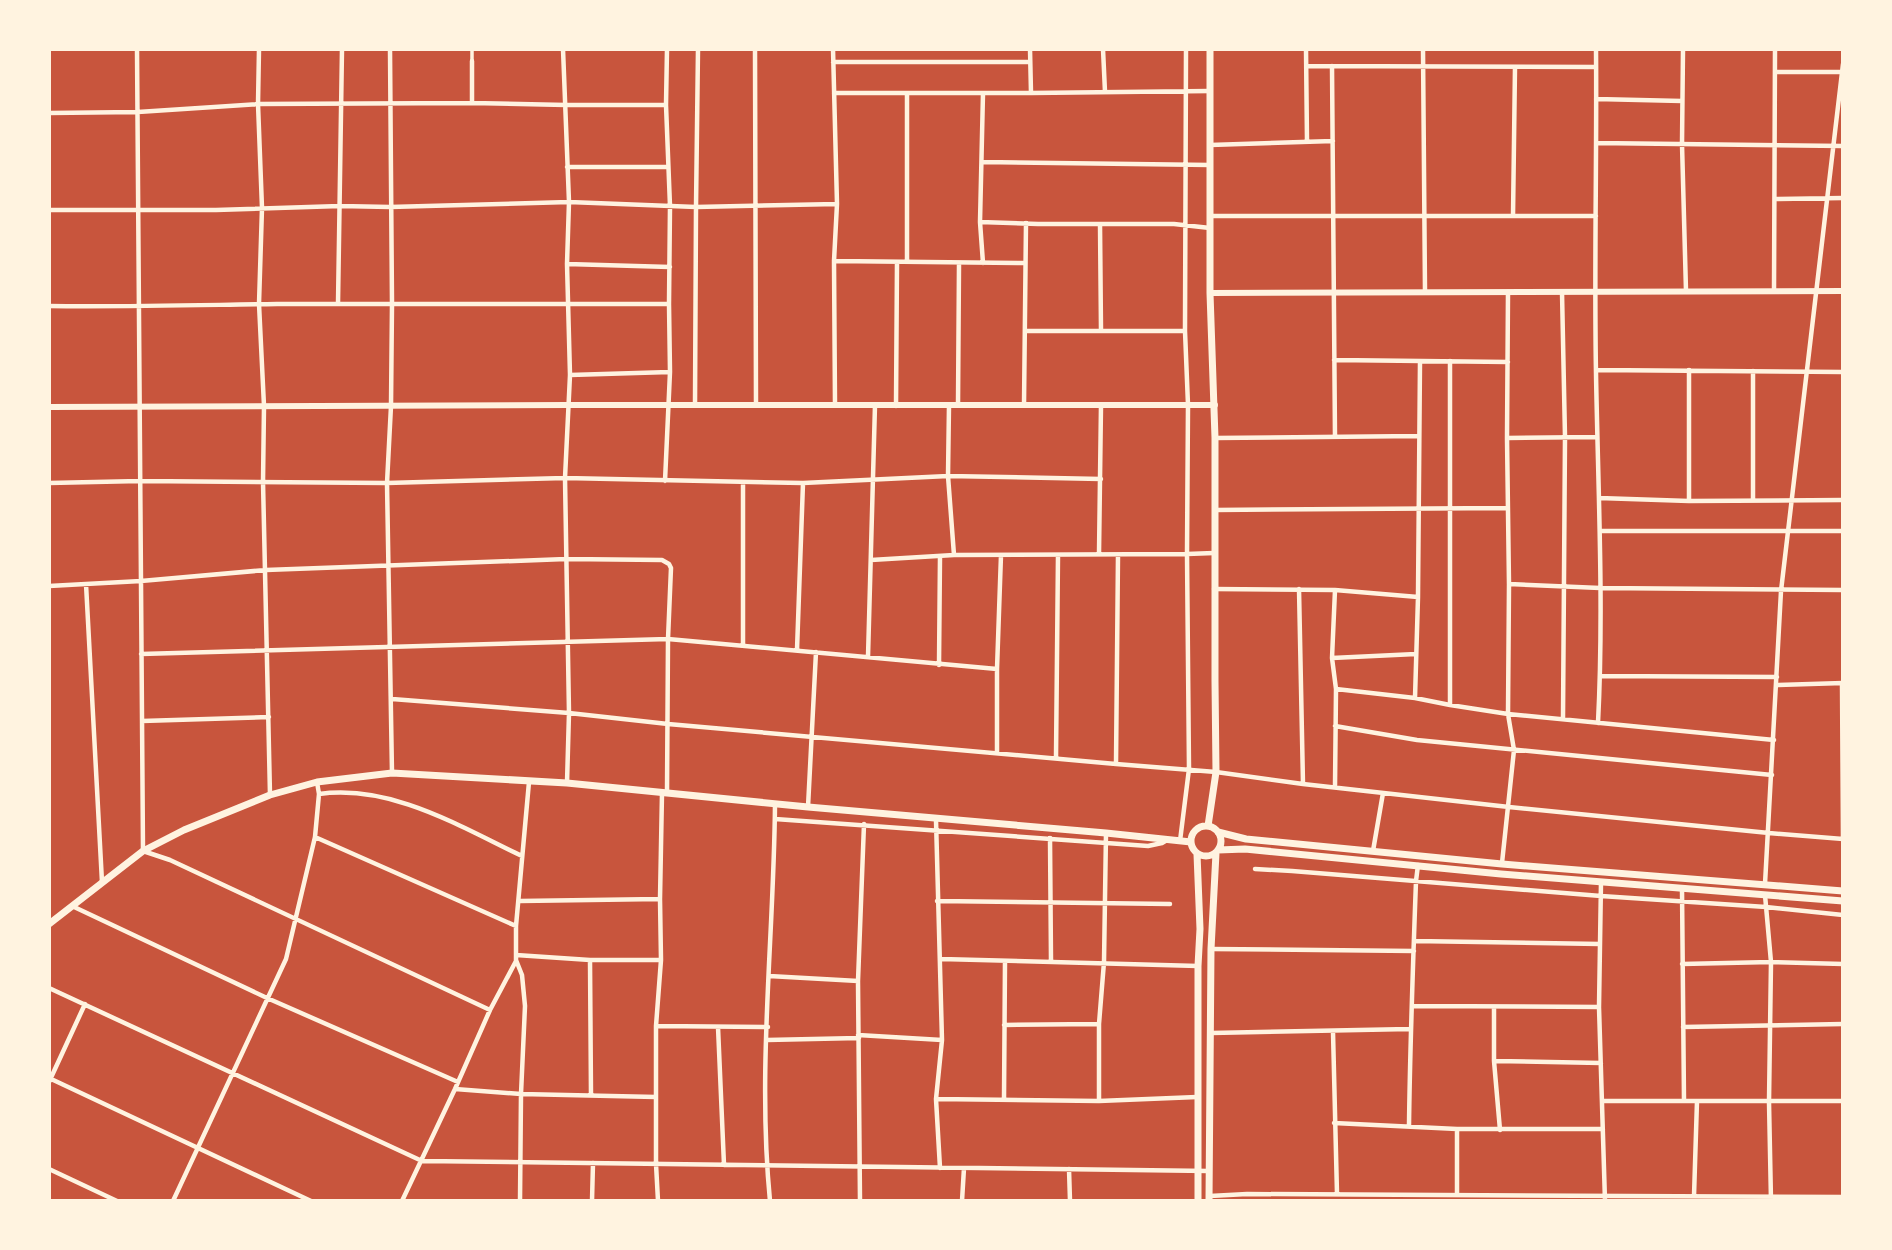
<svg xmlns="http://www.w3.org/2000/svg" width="1892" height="1250" font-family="'Source Sans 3',sans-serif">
<rect width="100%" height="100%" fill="#c8553d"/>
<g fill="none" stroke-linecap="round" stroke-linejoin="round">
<path stroke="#fff3e0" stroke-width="3.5" d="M472,49V61"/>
<path stroke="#fff3e0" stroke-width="4.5" d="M137,49L143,851L170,860L490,1010
M259,49L258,104L262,208L259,304L264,406L263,482L270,795
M390,49L392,304L391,406L387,483L392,773
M563,49L569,202L567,264L570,375L565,478L569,713L567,783
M755,49L756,405
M833,49L837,204L834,261L835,405
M1030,49L1031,93
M1103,49L1105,92
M1306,49L1307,142
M1423,49L1425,292
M1596,49C1597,157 1594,265 1596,373C1598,489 1604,606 1598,723
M1683,49L1682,144L1686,291
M472,61V103
M833,62H1030
M1307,66L1596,67
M1332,66L1335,437
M1776,72H1842
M834,93H1031L1210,91
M1596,99L1682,101
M49,113L138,112L258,104L472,103L566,105H666
M1596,143L1843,146
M1210,145L1333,141
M982,162L1210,165
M567,167H668
M1775,199L1843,198
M49,210H216L340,206L390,207L569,202L696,207L837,204
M1211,216H1596
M1513,216L1515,67
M980,222L1038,224H1174L1210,228
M1100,224L1101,330
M834,261L1025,263
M907,262V94
M983,263L980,222L983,93
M567,264L670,267
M1774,291L1775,49
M1562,292L1565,437L1563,718
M338,304L342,49
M49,306C125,307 201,305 277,304C407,304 538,305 669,304
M1025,331H1185
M1334,360L1508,362
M1596,370L1843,372
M1753,371V499
M570,375L670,372
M695,405L696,207L698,49
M949,405L948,476L954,555
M958,405L959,264
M1024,405L1026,223
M896,406L897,262
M1215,438L1419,436
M1507,438L1597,437
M665,481L670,372L669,304L670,206L666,105L667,49
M743,482V646
M49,483L140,481L387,483L565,478L803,483L948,476L1101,479
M1599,498L1689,501L1843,500
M1689,501V370
M1215,510L1508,508
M1601,531H1843
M1099,554L1101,405
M871,560L954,555L1187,554L1214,553
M86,584L102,882
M1509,584L1600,588L1843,590
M49,586L141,581L266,570L566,559L662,560L669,564L671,568L668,639L667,793
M1214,589L1335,590L1418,597
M1299,589L1303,784
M1335,590L1332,658L1336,689L1335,787
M797,650L803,483
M141,654L668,639L997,669
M868,657L875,405
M1332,658L1416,654
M939,665L940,556
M1600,676L1777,677
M1842,683L1843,838
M1777,685L1843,683
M1336,689L1415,698L1450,705L1508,714L1774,740
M1415,698L1418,597L1420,361
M392,699L569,713L668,724L1116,764L1216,772L1303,784L1509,807L1769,833L1843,839
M1450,705V361
M142,721L269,717
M1335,726L1417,740L1772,775
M997,753V669L1001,555
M1056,757L1058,555
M1116,764L1118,555
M319,794C391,784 459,826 522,856
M808,807L816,652
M775,819L1148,846L1162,843L1167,840
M936,820L942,1040L936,1099L940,1168
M315,837L516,926
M1050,838L1051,961
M1180,841L1189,769L1187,554L1188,405L1185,331L1186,49
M1373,851L1383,793
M1502,863L1514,750L1508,714L1509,584L1507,438L1508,292
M1255,869L1292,871L1601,896L1766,907L1843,915
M1601,882L1599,1007L1605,1201
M1765,884L1781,591L1843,64
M1682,889L1684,1101
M1765,895L1771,962L1769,1102L1771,1201
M520,901L660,899
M937,901L1170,904
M72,906L267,998L458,1082
M1414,941L1600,944
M1211,949L1414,951
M516,955L590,960H661
M941,959L1198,966
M590,960L591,1095
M1682,964L1771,962L1843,964
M769,976L858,981
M49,988L422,1161L1209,1171
M1413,1006L1599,1007
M1494,1007V1061L1500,1130
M1004,1025L1099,1024
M657,1026L768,1027
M718,1027L724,1165
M1683,1027L1843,1024
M1333,1032L1337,1194
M1211,1033L1410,1029
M858,1035L942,1040
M767,1040L859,1038
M1494,1061L1601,1063
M49,1078L311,1201
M49,1082L85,1004
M455,1089L521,1094L656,1097
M936,1099L1099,1101L1197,1097
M1004,1100L1005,961
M1099,1101V1024L1104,962L1106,833
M1603,1101H1843
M1334,1123L1457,1129H1603
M1409,1126C1410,1044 1413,962 1416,881L1418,865
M49,1169L117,1201
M1069,1169L1070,1201
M1457,1195V1129
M1210,1196L1247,1194L1843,1197
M1694,1196L1697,1101
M173,1201L286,959L315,837L319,794L317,782
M402,1201L455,1089L490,1010L516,961
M520,1201L521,1094L525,1006L522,975L516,960V926L529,782
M592,1201L593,1163
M658,1201L656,1164V1026L661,960L660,899L662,793
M770,1201C757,1069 774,936 775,804
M860,1201L858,981L864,824
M962,1201L964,1168"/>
<path stroke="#fff3e0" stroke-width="6" d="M1210,293L1843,291
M49,407L569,405H1215"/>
<path stroke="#fff3e0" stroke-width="7" d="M1208,826L1216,772L1215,681V438L1210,293V49
M1191 841a15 15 0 1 1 30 0a15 15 0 1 1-30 0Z
M1218,832L1246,839L1502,864L1843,891
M1218,850L1245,849L1501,874L1843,901
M1197,854L1200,929L1198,966V1201
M49,924L143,851L184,830L270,795L317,782L392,773L567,783L808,807L1106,833L1191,842
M1209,1201L1211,949L1216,853"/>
</g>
<rect width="1892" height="1250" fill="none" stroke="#fff3e0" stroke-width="102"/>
</svg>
